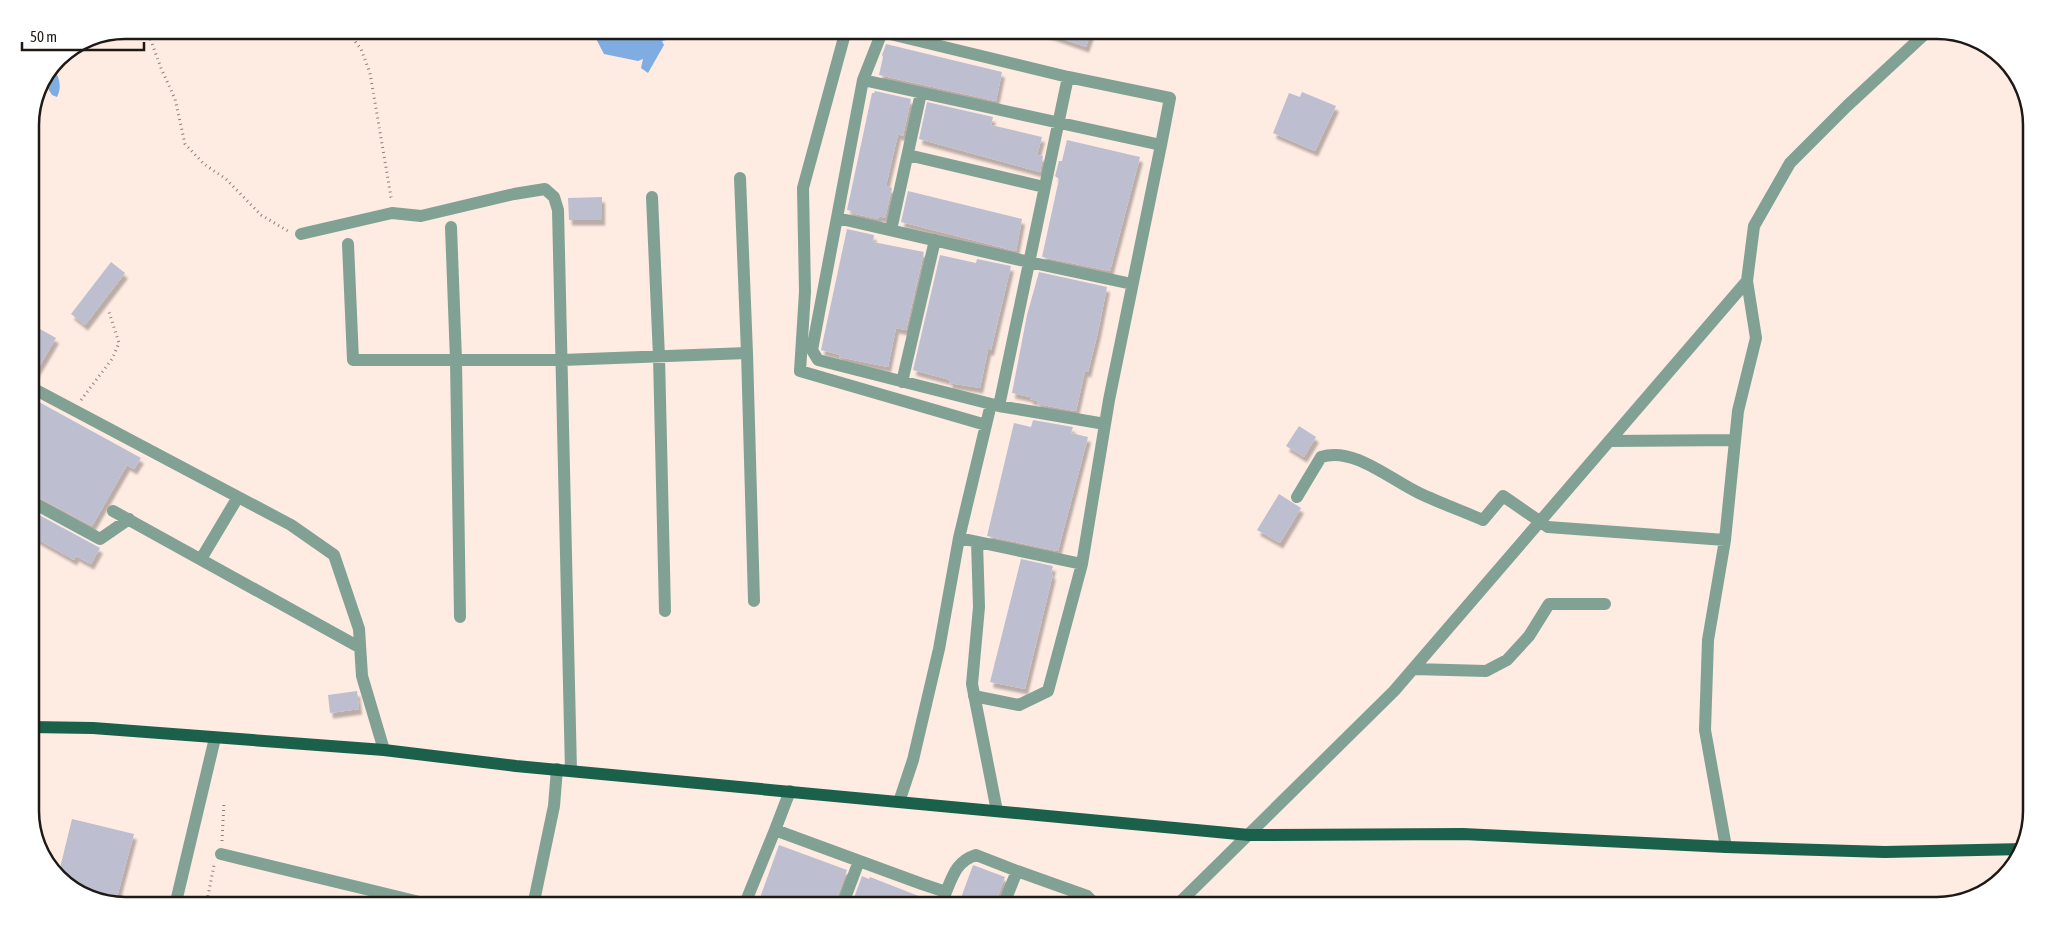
<svg xmlns="http://www.w3.org/2000/svg" width="2062" height="936" font-family="'Asap Condensed',sans-serif">
<defs>
<filter id="shadow"><feDropShadow dx="3" dy="5.5" stdDeviation="1" flood-color="#0004"/></filter>
</defs>
<rect width="100%" height="100%" fill="#feebe2"/>
<path fill="#c0e9b5" d="M320,896L362,906H317Z"/>
<path fill="#7fade1" d="M594,30H671V39L662,41L664,45L648,73L641,68L643,59L638,61L604,54L593,33Z
M53,68C60,78 62,87 57,97L52,95L47,87H44Z"/>
<path fill="#bdbfd0" filter="url(#shadow)" d="M1044,30H1092L1086,47L1043,32Z
M886,44L1002,72L996,101L879,75L883,57L882,55Z
M875,91L911,99L903,136L898,134L886,186L892,188L885,218L879,216L878,219L851,213V211L847,210L872,93H874Z
M1302,92L1336,106L1315,151L1273,133L1289,93L1300,97Z
M927,102L993,117L991,125L1042,137L1037,155L1043,156L1040,172L919,139Z
M1067,140L1140,157L1110,271L1042,257L1059,179L1055,176L1059,161H1062Z
M908,191L1022,219L1016,251L901,222Z
M602,197V220H569L568,198Z
M847,229L874,235L873,242L924,252L906,330L896,328L888,367L839,357L840,355L821,350Z
M940,255L976,263L977,259L1011,266L991,350H988L980,388L949,383L950,380L913,370Z
M111,262L125,273L85,325L71,314Z
M1039,272L1107,287L1098,332L1088,372L1085,371L1076,411L1037,404L1038,401L1030,399V397L1012,393L1027,315Z
M40,329L56,338L30,382V346Z
M39,402L141,458L134,469L127,465L92,526L30,493V434L36,424L30,421V409L35,408Z
M1033,420L1073,427L1071,433L1088,437L1058,551L987,536L1014,423L1031,427Z
M1299,426L1316,437L1304,457L1286,446Z
M1279,494L1301,508L1280,543L1257,530Z
M30,510L100,548L91,564L76,556L74,560L30,535Z
M1021,559L1053,566L1051,574H1053L1025,689L990,682Z
M357,691L359,709L330,713L328,695Z
M72,819L134,834L115,904L88,899L58,876Z
M779,845L847,870L834,906H757Z
M973,865L1005,877L994,906H958Z
M862,876L869,879L870,877L934,902L933,906H851Z"/>
<g fill="none" stroke-linecap="round" stroke-linejoin="round">
<path stroke="#8d817b" stroke-width="3" stroke-dasharray="1 4" stroke-linecap="butt" d="M147,30L161,68L175,99L185,144L204,164L226,179L261,215L288,231
M346,30L361,49L370,73L391,197L393,199
M81,400L112,359L119,343L108,309
M222,841L224,802
M206,906L214,865"/>
<path stroke="#81a194" stroke-width="12" d="M846,30L803,188L805,292L800,371L986,425
M863,80L882,32L1068,77
M908,155L1044,187
M740,178L747,353
M652,197L659,357L665,611
M837,218L1029,262L1132,284
M451,227L456,360L460,617
M891,230L921,93
M301,234L392,213L421,216L514,194L545,189L554,197L558,210L571,771
M348,244L353,360H562L747,353L754,601
M902,382L935,240
M30,401L36,390L291,525L334,555L359,629L362,676L384,750
M999,406L1105,424
M1609,441L1735,440
M1297,497L1321,457C1353,446 1391,480 1419,493C1440,503 1462,511 1483,520L1503,496L1548,527L1725,540
M30,501L100,539L129,519
M113,511L359,647
M959,538L991,404
M977,542L979,607L972,684L997,811
M201,559L238,497
M1413,669L1486,671L1507,660L1529,636L1549,604H1605
M974,696L1019,705L1048,691L1082,564L1109,400L1161,145C1062,123 962,102 863,80L812,350L818,360L999,406C1022,296 1045,186 1068,77L1170,98L1161,145
M790,791L775,830L922,884L946,892C953,875 957,861 976,855L1017,871
M899,802L913,760L939,649L959,538L1082,564
M1726,847L1705,730L1708,640L1725,540L1738,411L1756,338L1747,281
M221,854L436,906
M175,906L215,738
M533,906L554,806L557,769
M744,906L775,830
M842,906L859,861
M941,906L946,892
M1003,906L1017,871L1087,896L1097,906
M1176,906L1394,691L1747,281L1754,226L1790,163L1847,106L1929,30"/>
<path stroke="#1a604b" stroke-width="12" d="M30,727L93,728L384,750L516,766L1249,835L1463,834L1726,847L1885,852L2024,849"/>
</g>
<path d="M0 0H2062V936H0ZM125 39H1937A86 86 0 0 1 2023 125V811A86 86 0 0 1 1937 897H125A86 86 0 0 1 39 811V125A86 86 0 0 1 125 39Z" fill="#fff" fill-rule="evenodd"/>
<path fill="none" stroke="#1f1916" stroke-width="2.5" d="M125 39H1937A86 86 0 0 1 2023 125V811A86 86 0 0 1 1937 897H125A86 86 0 0 1 39 811V125A86 86 0 0 1 125 39Z"/>
<path d="M22 42v8h122v-8" fill="none" stroke="#1f1916" stroke-width="2.5"/>
<text x="30" y="42" font-size="15" fill="#1f1916" stroke="#ffffff" stroke-width="4" paint-order="stroke">50 m</text>
</svg>
